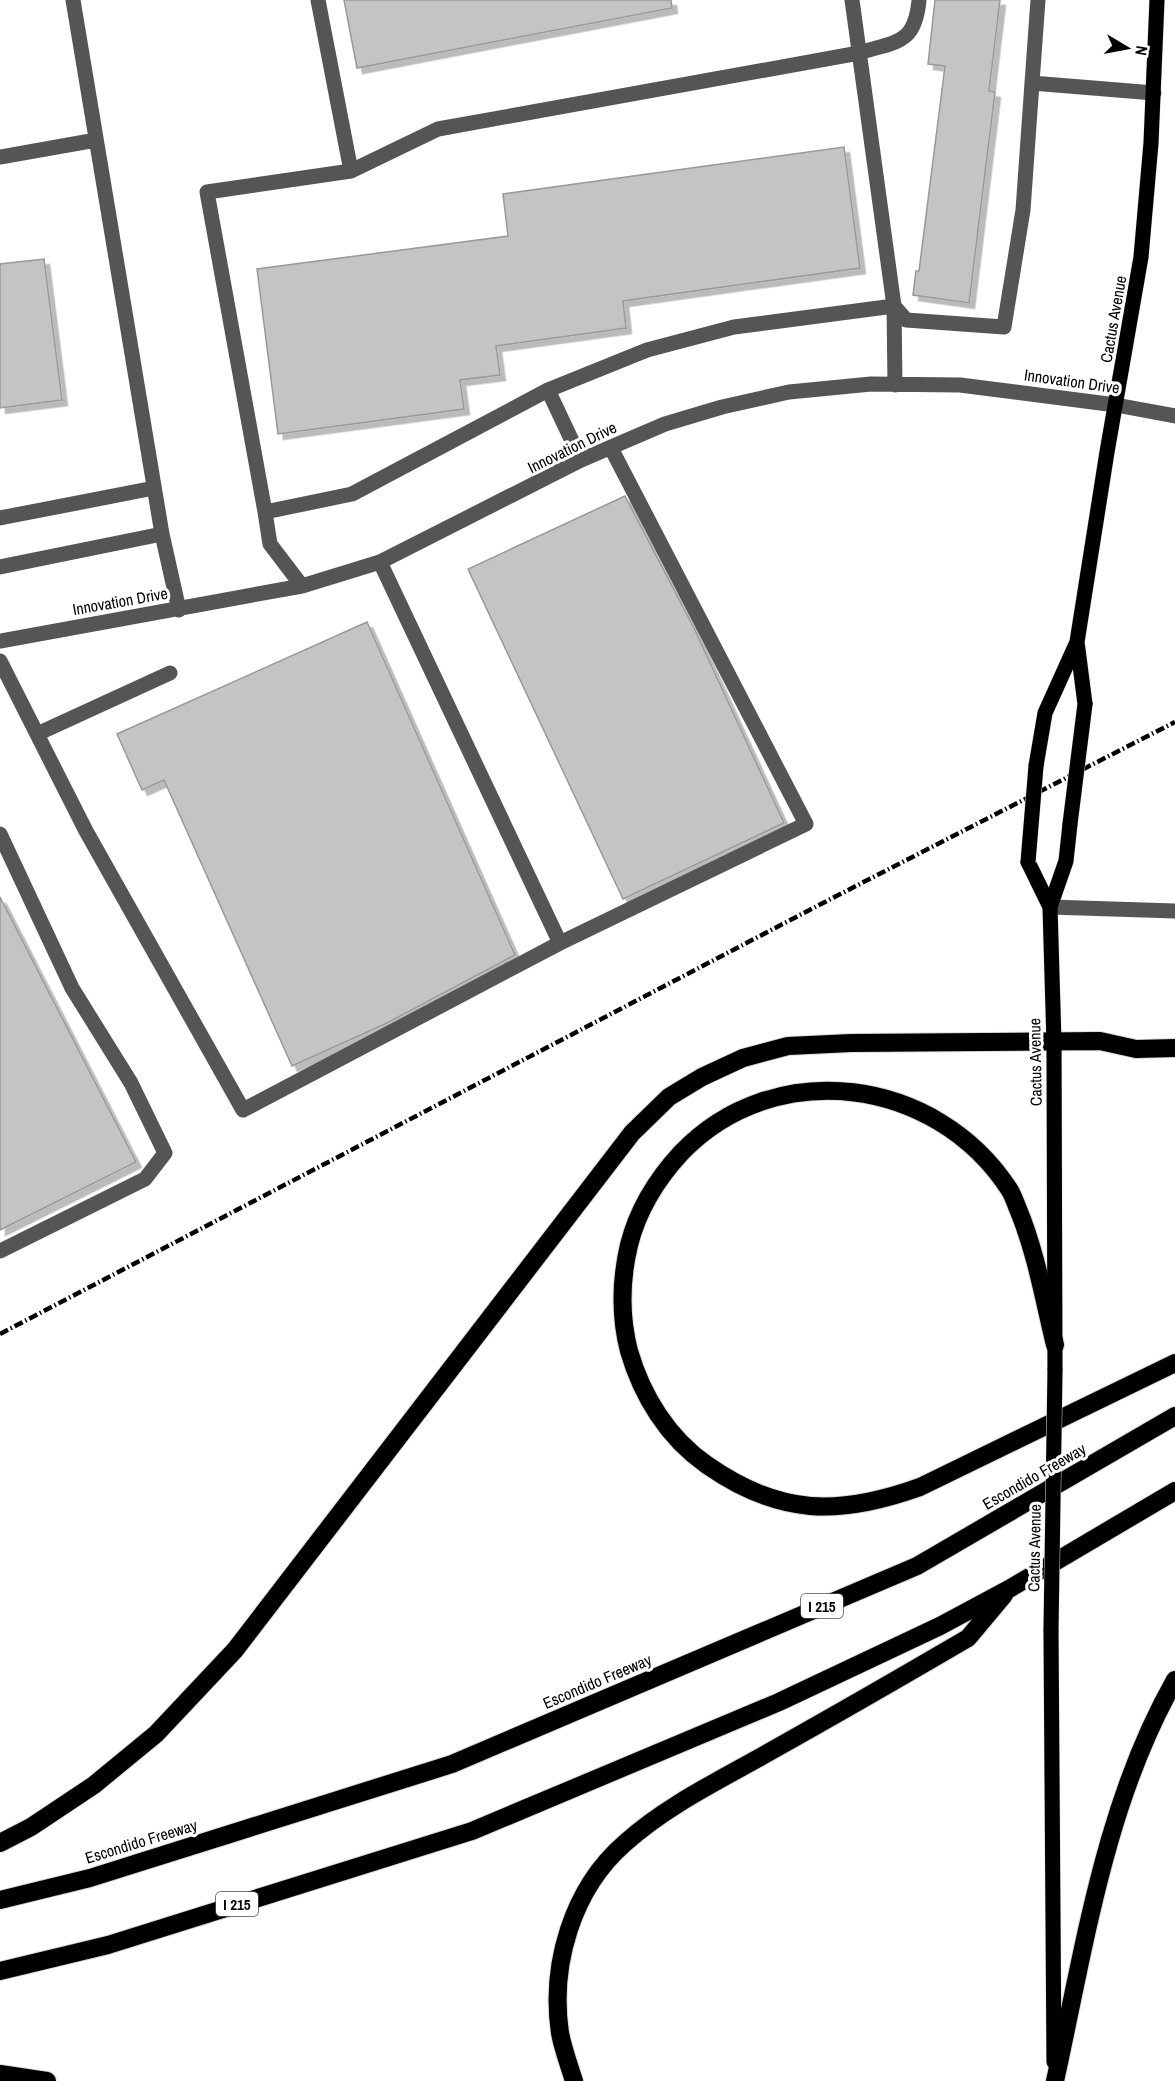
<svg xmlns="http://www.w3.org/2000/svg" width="1175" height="2081" font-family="'Archivo Narrow',sans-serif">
<defs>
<filter id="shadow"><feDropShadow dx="5.5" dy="5.5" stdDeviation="0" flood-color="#0004"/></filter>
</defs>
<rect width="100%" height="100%" fill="#fff"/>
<path fill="#c4c4c4" stroke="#999" stroke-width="1.5" filter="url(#shadow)" d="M344,0H671L672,8L357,68Z
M935,0H1000L989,91L995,92L969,303L913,295L916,271H919L945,66L928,64Z
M844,147L860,268L623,301L626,328L496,346L500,375L460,380L464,409L278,434L257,269L508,236L503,194Z
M44,259L62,400L0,408V264Z
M625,496L694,628L784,823L623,899L468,569Z
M367,622L515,955L385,1024L292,1066L164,780L142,790L117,734Z
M0,897L136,1162L0,1230Z"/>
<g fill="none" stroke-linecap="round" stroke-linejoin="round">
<g stroke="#dbdbdb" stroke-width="16">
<path id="major" d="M1077,642L1085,704
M1036,766L1045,713L1077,642L1107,452L1141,257L1151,143L1157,0
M1028,862L1050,907
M1055,1370L1054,1043L1050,907L1066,861L1070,824
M1051,1630L1054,2062"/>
</g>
<g stroke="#dbdbdb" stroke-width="20">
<path id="highway" d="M1055,1345C1044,1300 1036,1252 1018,1209C1015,1202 1013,1195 1009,1189C936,1077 775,1055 681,1153C657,1179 638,1209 629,1245C621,1279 620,1316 629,1351C642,1396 668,1438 707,1465C780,1516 839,1516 920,1487L1175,1363
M0,1843L31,1827L94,1785L156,1734L235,1650L632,1133L669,1097L702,1077L743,1058L788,1046L851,1043L1100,1041L1136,1049L1175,1048
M0,1900L90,1878L452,1764L917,1566L1175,1416
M0,1971L108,1945L472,1831L779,1702L940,1626L1009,1589L1175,1491
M0,2074L47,2081
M574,2081C569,2065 563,2049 560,2033C550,1965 572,1889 625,1843C667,1805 722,1779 771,1751C837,1714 903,1676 968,1638L1004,1595
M1055,2081C1085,1945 1105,1803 1175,1680"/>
</g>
<path stroke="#555" stroke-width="15" d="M73,0L162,534L179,610
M852,0L894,306L906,320L1004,327L1023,210L1032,83
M1038,0L1032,83L1154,93
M0,157L96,140
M351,171L438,129L859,53C896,41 915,45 919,0
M548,390L647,350L734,327L894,306L895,385
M265,512L207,192L351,171L318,0
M0,518L154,488
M0,567L162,534
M302,586L270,544L265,512L352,494L548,390L581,460
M0,641L302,586L380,562L581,460L665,424L722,407L789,392L871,384L960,385L1116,405L1175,416
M0,661L86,831L243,1110L560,943L380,562
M37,734L170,673
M0,834L72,988L131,1083L165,1153L145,1179L0,1251
M1050,907L1175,911
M560,943L806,824L611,448"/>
<use href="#major" stroke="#000" stroke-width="15"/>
<use href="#highway" stroke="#000" stroke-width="18"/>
<path stroke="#000" stroke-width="4.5" stroke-dasharray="9 3 1.5 3" stroke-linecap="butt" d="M0,1334L819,905L1175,722"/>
<g stroke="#dbdbdb" stroke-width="16" stroke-linecap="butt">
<path id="major-bridge" d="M1070,824L1085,704
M1028,862L1036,766
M1051,1630L1055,1370"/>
</g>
<use href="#major-bridge" stroke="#000" stroke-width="15"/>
</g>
<g text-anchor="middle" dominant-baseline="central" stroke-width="6" stroke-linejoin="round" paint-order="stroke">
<g fill="#fff" stroke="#4c4c4c" stroke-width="1.5">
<rect x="801" y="1594" width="42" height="24" rx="4.5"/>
<rect x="216" y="1892" width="42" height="24" rx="4.5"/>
</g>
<g font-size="15" font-weight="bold" fill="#000">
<text x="822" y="1606">I 215</text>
<text x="237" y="1904">I 215</text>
</g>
<g font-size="16" fill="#000" stroke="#fff">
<text transform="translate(1113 319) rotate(-80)">Cactus Avenue</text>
<text transform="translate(1072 381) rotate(8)">Innovation Drive</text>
<text transform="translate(572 447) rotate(-26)">Innovation Drive</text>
<text transform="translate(120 601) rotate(-10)">Innovation Drive</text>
<text transform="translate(1035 1062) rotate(-91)">Cactus Avenue</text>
<text transform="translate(1034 1476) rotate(-30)">Escondido Freeway</text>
<text transform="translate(1034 1548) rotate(-89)">Cactus Avenue</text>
<text transform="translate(597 1681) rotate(-23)">Escondido Freeway</text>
<text transform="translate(141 1841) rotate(-17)">Escondido Freeway</text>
</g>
</g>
<g transform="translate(1127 48) rotate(100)" stroke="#ffffff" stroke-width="4.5" paint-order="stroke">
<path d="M0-4.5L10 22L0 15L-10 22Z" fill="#000000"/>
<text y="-9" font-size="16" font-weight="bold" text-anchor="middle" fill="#000000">N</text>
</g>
</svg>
